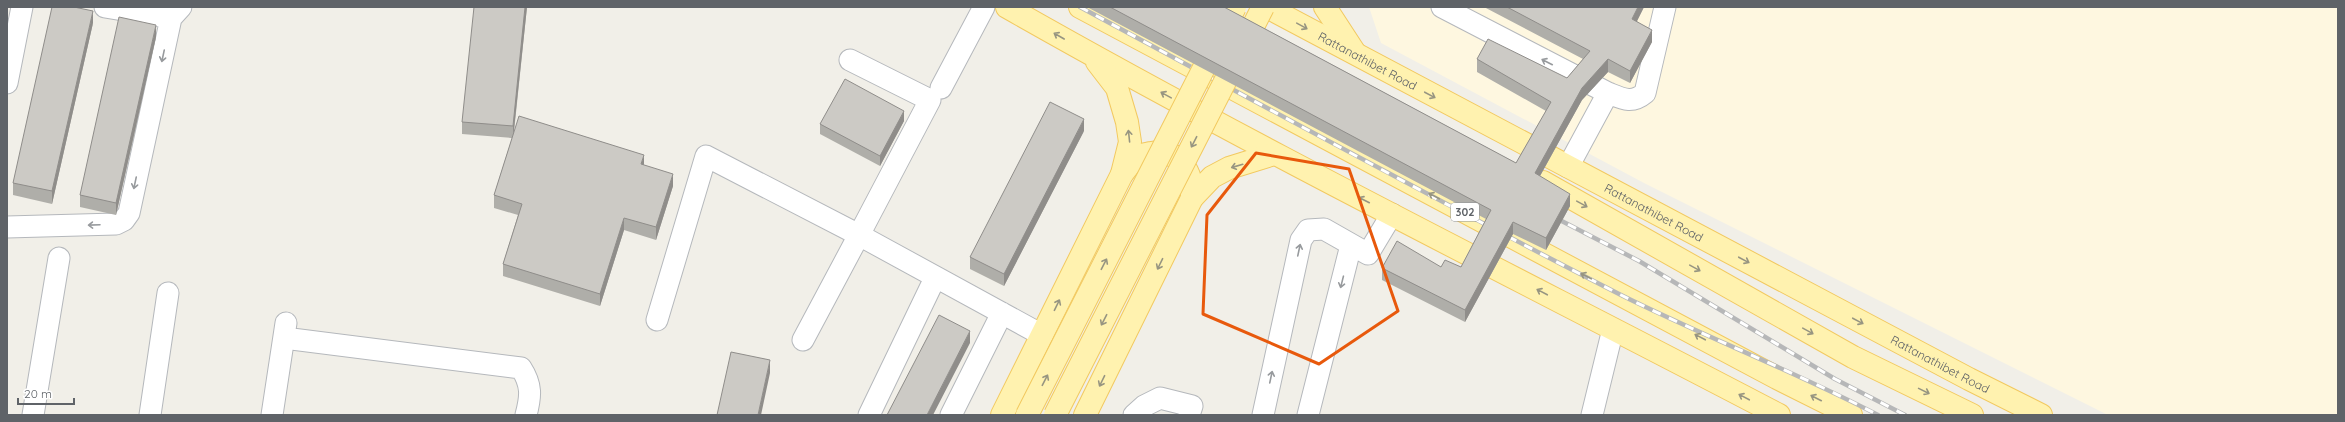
<svg xmlns="http://www.w3.org/2000/svg" width="2345" height="422" font-family="Quicksand,sans-serif">
<rect width="100%" height="100%" fill="#f1efe8"/>
<path fill="#fef7e0" d="M1369,7H2338V415H2108L1644,183L1381,43Z"/>
<g fill="none" stroke-linecap="round" stroke-linejoin="round">
<g stroke="#b5b8bc" stroke-width="23">
<path id="minor" d="M105,7L171,18
M1442,7L1608,93C1623,99 1632,104 1645,93L1665,7
M7,83L22,7
M941,88L984,7
M1568,167L1608,93
M7,227L116,224L124,220L129,213L171,18L181,7
M657,320L706,156L859,235L930,100L850,60
M284,338L521,368C532,385 531,396 526,415
M803,340L859,235L1042,335
M33,415L59,258
M150,415L168,293
M272,415L286,323
M869,415L935,278
M951,415L1002,313
M1134,415L1144,406L1160,398L1192,406L1189,415
M1263,415L1301,240L1308,230L1324,229L1368,254L1392,214
M1308,415L1351,245
M1592,415L1613,329"/>
</g>
<g stroke="#f2c960" stroke-width="24">
<g id="major">
<path d="M1007,7C1260,151 1521,280 1779,415"/>
<path d="M1080,7L1777,378L1851,415"/>
<path id="s1" d="M1267,7L1969,379L2041,415"/>
<path d="M1325,7L1355,53"/>
<path d="M1122,174C1127,168 1132,160 1139,156C1142,154 1147,154 1151,153C1180,148 1193,173 1192,198"/>
<path d="M1543,182L1853,357L1972,415"/>
<path d="M1002,415L1122,174L1130,142L1127,122L1117,88L1097,62"/>
<path d="M1085,415L1192,198L1212,177L1229,168L1274,154"/>
</g>
</g>
<use href="#minor" stroke="#fff" stroke-width="21"/>
<use href="#major" stroke="#fff2af" stroke-width="22"/>
<g stroke="#b6b7b8" stroke-width="4.5">
<path id="rail" d="M1080,7C1260,104 1439,202 1621,295C1705,337 1794,371 1878,415
M1552,216L1639,261L1835,379L1905,415"/>
</g>
<use href="#rail" stroke="#fff" stroke-width="3" stroke-dasharray="9" stroke-linecap="butt"/>
<g stroke="#f2c960" stroke-width="24" stroke-linecap="butt">
<path id="major-bridge" d="M1027,415L1235,7
M1055,415L1263,7"/>
</g>
<use href="#major-bridge" stroke="#fff2af" stroke-width="22"/>
</g>
<path fill="#afaea9" d="M527,7L514,132L644,165L673,186L656,240L624,230L600,306L503,276V264L518,215L494,208V195L512,138L462,134V122Z
M1087,7H1224L1516,163L1546,111L1477,72V59L1567,78L1583,59L1484,7H1644L1637,21L1652,42L1630,83L1608,72L1582,100L1540,176L1570,206L1546,250L1513,234L1465,322L1382,280V268L1461,267L1486,219Z
M93,23L52,204L13,195V183Z
M156,37L116,215L80,207V195Z
M904,121L880,166L820,134V124Z
M1084,131L1004,286L970,269V257Z"/>
<path fill="#8f8d8a" d="M525,7H527L513,138V126Z
M1638,7H1644L1632,31V19Z
M93,11V23L52,204V191Z
M156,25V37L116,215V203Z
M1652,30V42L1630,83V71Z
M1608,59V72L1582,100L1535,185V173L1582,88Z
M904,111V121L880,166V156Z
M1084,119V131L1004,286V274Z
M644,155V167L641,164Z
M673,174V186L656,240V227Z
M1570,194V206L1546,250V238Z
M624,218V230L600,306V294Z
M1513,222V234L1465,322V310Z
M970,331V343L933,415H927Z
M770,360V373L761,415H758Z"/>
<path fill="#cccac5" stroke="#8f8d8a" d="M52,7H74L93,11L52,191L13,183Z
M474,7H525L513,126L462,122Z
M1110,7H1224L1516,163L1551,102L1477,59L1488,39L1567,78L1590,51L1507,7H1638L1632,19L1652,30L1630,71L1608,59L1582,88L1535,173L1570,194L1546,238L1513,222L1465,310L1382,268L1397,241L1441,267L1445,260L1461,267L1491,210Z
M119,17L156,25L116,203L80,195Z
M845,79L904,111L880,156L820,124Z
M1050,102L1084,119L1004,274L970,257Z
M519,116L644,155L641,164L673,174L656,227L624,218L600,294L503,264L522,204L494,195Z
M939,315L970,331L927,415H887Z
M731,352L770,360L758,415H717Z"/>
<defs><path id="oneway-shaft" d="M-6 0H5M1.5-3L5.5 0L1.5 3" fill="none" stroke-width="1.6" stroke-linecap="round" stroke-linejoin="round"/></defs>
<g stroke="#979581">
<use href="#oneway-shaft" transform="translate(1302 26) rotate(29)"/>
<use href="#oneway-shaft" transform="translate(1059 36) rotate(-150)"/>
<use href="#oneway-shaft" transform="translate(1166 95) rotate(-151)"/>
<use href="#oneway-shaft" transform="translate(1430 95) rotate(28)"/>
<use href="#oneway-shaft" transform="translate(1129 136) rotate(-96)"/>
<use href="#oneway-shaft" transform="translate(1194 142) rotate(117)"/>
<use href="#oneway-shaft" transform="translate(1237 166) rotate(164)"/>
<use href="#oneway-shaft" transform="translate(1434 196) rotate(-152)"/>
<use href="#oneway-shaft" transform="translate(1364 200) rotate(-153)"/>
<use href="#oneway-shaft" transform="translate(1582 204) rotate(29)"/>
<use href="#oneway-shaft" transform="translate(1744 260) rotate(28)"/>
<use href="#oneway-shaft" transform="translate(1104 264) rotate(-63)"/>
<use href="#oneway-shaft" transform="translate(1160 264) rotate(116)"/>
<use href="#oneway-shaft" transform="translate(1695 268) rotate(29)"/>
<use href="#oneway-shaft" transform="translate(1586 276) rotate(-152)"/>
<use href="#oneway-shaft" transform="translate(1542 292) rotate(-152)"/>
<use href="#oneway-shaft" transform="translate(1057 305) rotate(-64)"/>
<use href="#oneway-shaft" transform="translate(1104 320) rotate(117)"/>
<use href="#oneway-shaft" transform="translate(1858 321) rotate(28)"/>
<use href="#oneway-shaft" transform="translate(1808 331) rotate(29)"/>
<use href="#oneway-shaft" transform="translate(1700 337) rotate(-152)"/>
<use href="#oneway-shaft" transform="translate(1045 380) rotate(-63)"/>
<use href="#oneway-shaft" transform="translate(1102 381) rotate(116)"/>
<use href="#oneway-shaft" transform="translate(1924 391) rotate(26)"/>
<use href="#oneway-shaft" transform="translate(1744 397) rotate(-152)"/>
<use href="#oneway-shaft" transform="translate(1816 398) rotate(-153)"/>
</g>
<g stroke="#979a9d">
<use href="#oneway-shaft" transform="translate(163 56) rotate(102)"/>
<use href="#oneway-shaft" transform="translate(1547 62) rotate(-153)"/>
<use href="#oneway-shaft" transform="translate(135 183) rotate(102)"/>
<use href="#oneway-shaft" transform="translate(94 225) rotate(178)"/>
<use href="#oneway-shaft" transform="translate(1299 250) rotate(-78)"/>
<use href="#oneway-shaft" transform="translate(1342 282) rotate(104)"/>
<use href="#oneway-shaft" transform="translate(1271 377) rotate(-78)"/>
</g>
<path fill="none" stroke="#e8590c" stroke-width="3" stroke-linejoin="round" d="M1256,153L1349,169L1398,311L1319,364L1203,314L1207,215Z"/>
<g text-anchor="middle" dominant-baseline="central" stroke-width="3.5" stroke-linejoin="round" paint-order="stroke">
<rect fill="#fff" stroke="#8f9295" stroke-width="1" x="1451" y="203" width="28" height="18" rx="3"/>
<g font-size="11" font-weight="bold" fill="#5f6368">
<text x="1465" y="212">302</text>
</g>
<g font-size="12" fill="#5f6368" stroke="#fff">
<text stroke="none"><textPath href="#s1" startOffset="114">Rattanathibet Road</textPath></text>
<text stroke="none"><textPath href="#s1" startOffset="438">Rattanathibet Road</textPath></text>
<text stroke="none"><textPath href="#s1" startOffset="762">Rattanathibet Road</textPath></text>
</g>
</g>
<rect width="2345" height="422" fill="none" stroke="#5f6368" stroke-width="16"/>
<path d="M18 398v6h56v-6" fill="none" stroke="#5f6368" stroke-width="2"/>
<text x="24" y="398" font-size="12" fill="#5f6368" stroke="#ffffff" stroke-width="3" paint-order="stroke">20 m</text>
</svg>
